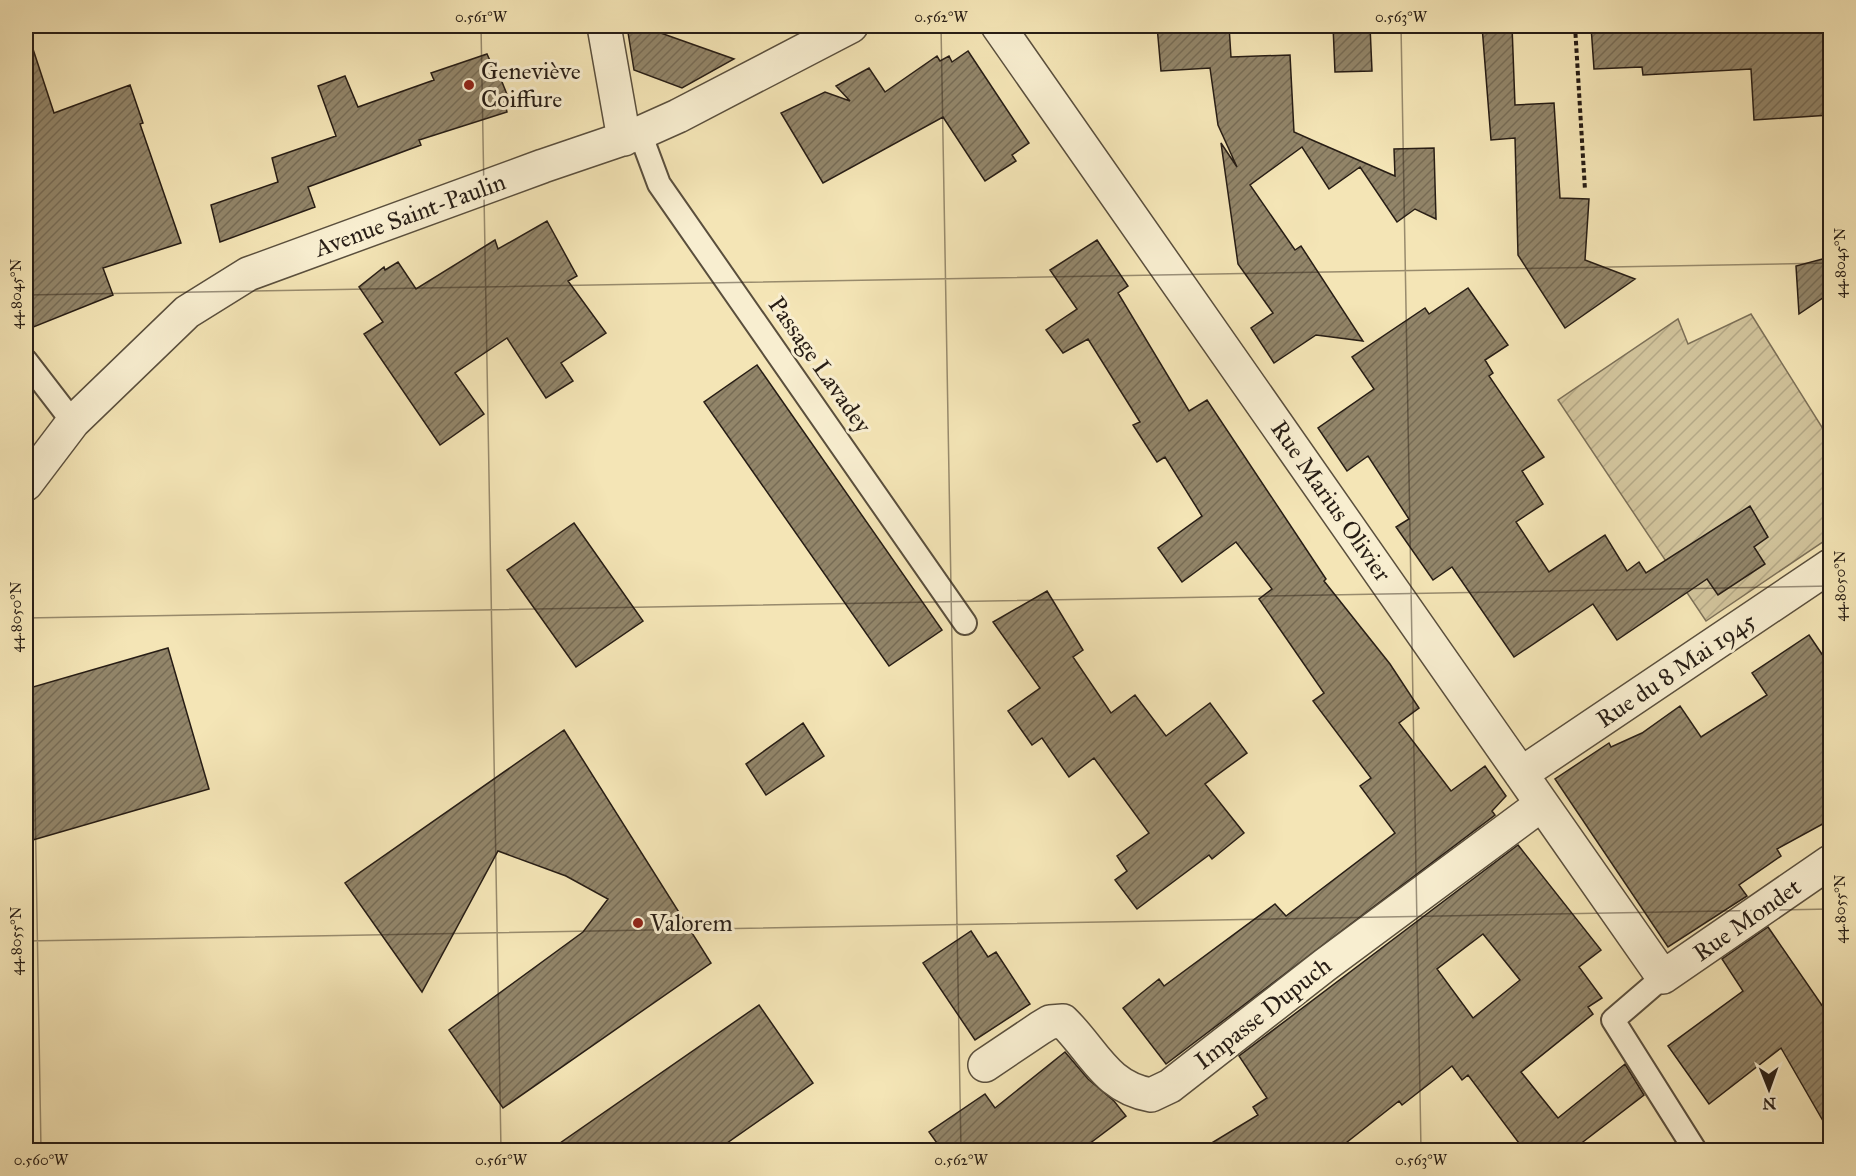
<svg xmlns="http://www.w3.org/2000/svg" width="1856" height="1176" font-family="'IM FELL Great Primer',serif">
<defs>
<pattern id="garden-furrows" width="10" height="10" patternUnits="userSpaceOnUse" patternTransform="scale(1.5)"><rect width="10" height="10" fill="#d1c39b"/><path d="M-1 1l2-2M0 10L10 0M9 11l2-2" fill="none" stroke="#b3a785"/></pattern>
<pattern id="building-hatch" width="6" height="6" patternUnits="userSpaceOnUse" patternTransform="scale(1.5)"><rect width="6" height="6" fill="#928569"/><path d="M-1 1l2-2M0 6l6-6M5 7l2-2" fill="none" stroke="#776c55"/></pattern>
</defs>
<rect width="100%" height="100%" fill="#f4e5b6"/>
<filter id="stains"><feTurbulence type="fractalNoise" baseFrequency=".00333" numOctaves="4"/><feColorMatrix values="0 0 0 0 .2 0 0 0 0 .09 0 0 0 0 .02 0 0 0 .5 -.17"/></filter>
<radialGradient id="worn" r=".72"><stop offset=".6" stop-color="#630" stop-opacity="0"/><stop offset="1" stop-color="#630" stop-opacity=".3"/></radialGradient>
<path fill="url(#garden-furrows)" stroke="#7c7058" stroke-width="1.5" d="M1751,314L1830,440V537L1706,621L1558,400L1678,319L1688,344Z"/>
<path fill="url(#building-hatch)" stroke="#271d15" stroke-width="1.5" fill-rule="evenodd" d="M627,26H641L734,59L682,88L634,70Z
M1157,26H1229L1231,57L1290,55L1294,132L1312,140L1395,176L1394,149L1434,148L1436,219L1415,209L1397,222L1360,167L1329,189L1302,147L1250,185L1295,250L1301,246L1363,341L1316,335L1274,363L1251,328L1273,313L1238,264L1221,143L1237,167L1218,125L1210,68L1161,71Z
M1333,26H1370L1372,71L1335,72Z
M1482,26H1512L1515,105L1554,103L1560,198L1589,199L1585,260L1635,279L1565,328L1518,255L1515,138L1491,140Z
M1591,26H1830V115L1754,120L1751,69L1643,75L1642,67L1594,69Z
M32,46L54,113L130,85L143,123L140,124L181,243L103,268L113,295L26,330V47Z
M968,51L1029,143L1012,155L1016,161L985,181L943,117L823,183L781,113L825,92L850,101L836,86L869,68L885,92L937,56L940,61L949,56L952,62Z
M487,54L493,67H496L508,97L504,99L507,112L419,140L421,145L308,187L315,207L220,242L211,205L278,182L272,158L336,136L318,86L345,76L358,107L434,80L431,73Z
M547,221L577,276L568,281L606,333L561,363L573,381L546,398L507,338L455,373L484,414L440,445L364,334L383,322L359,287L384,267L385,270L398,262L416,289L495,240L498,249Z
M1097,240L1128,286L1118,293L1189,411L1207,400L1326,579L1324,581L1390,664L1419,708L1399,723L1451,791L1485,766L1506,796L1492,811L1495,815L1166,1064L1123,1008L1159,979L1164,986L1275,904L1286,916L1395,833L1360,786L1371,778L1313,701L1324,693L1259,599L1272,589L1236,542L1182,582L1158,548L1202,516L1165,457L1157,462L1133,425L1140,422L1088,339L1063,353L1046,330L1077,309L1050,270Z
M1830,257V293L1799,314L1796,266Z
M1468,288L1508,345L1485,360L1493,373L1489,376L1544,457L1522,471L1543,504L1516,522L1549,572L1605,535L1627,571L1639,562L1646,573L1750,506L1768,537L1754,547L1765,564L1718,595L1707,579L1617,640L1593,604L1514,657L1452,567L1433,580L1396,527L1409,519L1368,456L1347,471L1318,428L1374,389L1352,357L1425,308L1429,314Z
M757,365L942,630L889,666L704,402Z
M574,523L643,621L576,667L507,570Z
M1047,591L1083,650L1073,657L1111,713L1135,695L1166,736L1210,703L1247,753L1205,784L1244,833L1212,859L1209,855L1137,909L1115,880L1127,871L1117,856L1149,833L1094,758L1069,777L1042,738L1032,745L1008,711L1040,688L993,622Z
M1809,635L1830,666V820L1777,849L1781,856L1739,885L1747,896L1668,947L1555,779L1609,743L1611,747L1642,733L1680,706L1701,737L1767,695L1752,673Z
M168,648L209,789L26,842V689Z
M803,723L824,756L766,795L746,764Z
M564,730L711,963L503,1108L449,1030L583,932L608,899L566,876L498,851L422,992L345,883Z
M1518,845L1601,950L1579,967L1602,998L1588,1007L1593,1014L1521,1072L1558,1118L1625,1064L1644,1095L1579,1145L1584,1150H1518L1522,1147L1468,1075L1462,1080L1452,1066L1402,1105L1399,1101L1337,1150H1200L1258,1115L1253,1107L1267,1098L1239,1056ZM1483,934L1520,980L1473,1018L1437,969Z
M1768,927L1830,1017V1133L1781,1048L1709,1104L1668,1046L1743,991L1722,959Z
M971,931L988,957L996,952L1030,1004L975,1040L923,963Z
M759,1005L813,1083L717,1150H550Z
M1065,1052L1088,1079L1114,1101L1126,1116L1081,1150H942L929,1132L985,1094L995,1108Z"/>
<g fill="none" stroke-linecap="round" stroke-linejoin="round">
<g stroke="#5a4f3d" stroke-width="26">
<path id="service" d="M640,133L659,184L965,623
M26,361L73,422
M1663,977L1613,1020L1695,1150"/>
</g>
<g stroke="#5a4f3d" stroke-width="36">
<path id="minor" d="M604,26L624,139
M998,26L1663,977L1830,862
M26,484L73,422L187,312L248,274L543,166L640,133L678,116L851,26
M1521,774L1830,566
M985,1065L1040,1028L1050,1022L1063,1021C1094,1051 1105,1087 1151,1095L1170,1086L1325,965L1542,804"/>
</g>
<path stroke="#271d15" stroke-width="4" stroke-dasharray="4.5 3" stroke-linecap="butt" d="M1575,26L1585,190"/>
<use href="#service" stroke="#f8eed0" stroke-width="22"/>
<use href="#minor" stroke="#f8eed0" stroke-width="33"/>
</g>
<path fill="none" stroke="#271d15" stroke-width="1.5" stroke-opacity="0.45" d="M481,26L501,1150M941,26L961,1150M1401,26L1421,1150M26,270L41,1150M26,295L1830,263M26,618L1830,586M26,941L1830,909"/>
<g fill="#8f2418" stroke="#f8eed0" stroke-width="2">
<circle cx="469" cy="85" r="6"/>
<circle cx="638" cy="923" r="6"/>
</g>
<g text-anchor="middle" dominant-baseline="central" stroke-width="6" stroke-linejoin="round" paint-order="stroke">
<g font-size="24" fill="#271d15" stroke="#f8eed0" text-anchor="start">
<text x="481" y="71">Geneviève<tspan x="481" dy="28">Coiffure</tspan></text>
<text x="650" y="923">Valorem</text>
</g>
<g font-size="24" fill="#271d15" stroke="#f8eed0">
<text transform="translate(410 215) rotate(-20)">Avenue Saint-Paulin</text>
<text transform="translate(820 365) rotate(55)">Passage Lavadey</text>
<text transform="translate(1331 501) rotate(55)">Rue Marius Olivier</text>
<text transform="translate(1676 670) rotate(-34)">Rue du 8 Mai 1945</text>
<text transform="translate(1747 920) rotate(-35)">Rue Mondet</text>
<text transform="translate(1263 1013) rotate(-38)">Impasse Dupuch</text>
</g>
</g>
<rect width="1856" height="1176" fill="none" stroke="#f4e5b6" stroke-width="66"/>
<g transform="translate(1769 1089) rotate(179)" stroke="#f8eed0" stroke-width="4.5" paint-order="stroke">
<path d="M0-4.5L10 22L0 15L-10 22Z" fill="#271d15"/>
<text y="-9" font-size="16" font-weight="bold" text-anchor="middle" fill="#271d15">N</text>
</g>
<rect x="33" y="33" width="1790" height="1110" fill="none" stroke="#271d15" stroke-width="2"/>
<g font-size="15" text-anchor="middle" fill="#271d15">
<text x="481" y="22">0.561°W</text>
<text x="941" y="22">0.562°W</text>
<text x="1401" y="22">0.563°W</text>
<text transform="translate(1840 263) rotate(-90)" y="5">44.8045°N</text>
<text transform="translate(16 294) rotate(-90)" y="5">44.8045°N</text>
<text transform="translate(1840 586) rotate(-90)" y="5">44.8050°N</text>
<text transform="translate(16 617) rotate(-90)" y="5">44.8050°N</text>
<text transform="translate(1840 909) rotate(-90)" y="5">44.8055°N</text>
<text transform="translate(16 941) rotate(-90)" y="5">44.8055°N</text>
<text x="41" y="1165">0.560°W</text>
<text x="501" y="1165">0.561°W</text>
<text x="961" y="1165">0.562°W</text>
<text x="1421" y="1165">0.563°W</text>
</g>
<rect width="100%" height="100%" filter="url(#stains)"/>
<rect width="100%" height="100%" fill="url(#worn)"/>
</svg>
